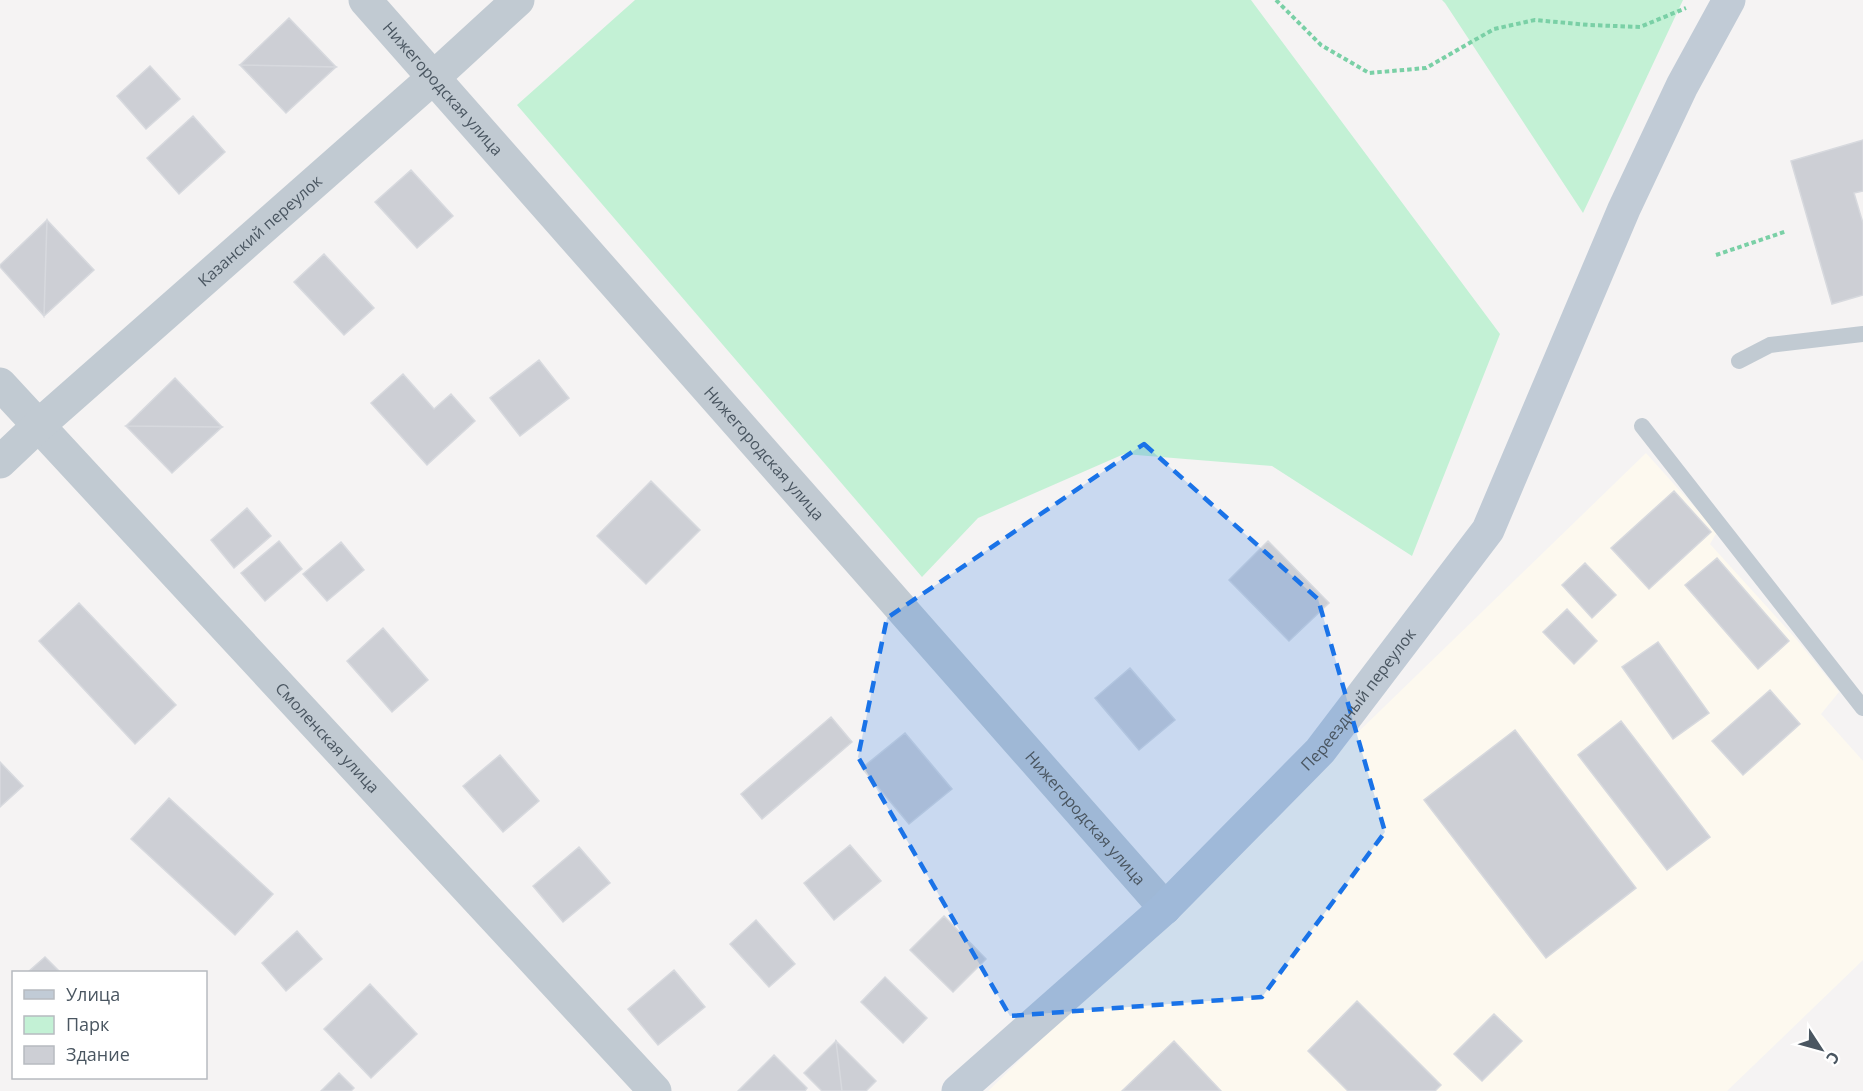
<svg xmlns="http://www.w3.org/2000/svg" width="1863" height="1091" font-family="'Open Sans',sans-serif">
<rect width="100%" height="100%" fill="#f5f3f3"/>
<path fill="#fdf9ef" d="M1646,453L1717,532L1710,544L1797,640L1839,692L1821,714L1863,761V960L1727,1091H988Z"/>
<path fill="#c3f1d5" d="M635,0H1251L1500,334L1412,556L1272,466L1124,454L978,518L922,577L517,105Z
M1442,0H1683L1583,213L1445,3Z"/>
<path fill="#cdcfd5" stroke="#d7d9de" stroke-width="1.5" d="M289,18L336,67L240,65Z
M240,65L336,67L286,113Z
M150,66L180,99L146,129L117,96Z
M193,116L225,152L179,194L147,158Z
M1863,140V191L1854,193L1863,223V295L1832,304L1791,161Z
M411,170L453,216L417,248L375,202Z
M47,220L44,316L0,267V265Z
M47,220L94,270L44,316Z
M324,254L374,308L344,335L294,282Z
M539,360L569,398L520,436L490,398Z
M403,374L434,409L451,394L475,421L427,465L371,403Z
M175,378L222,427L126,426Z
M126,426L222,427L172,473Z
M651,481L700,530L646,584L597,536Z
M1674,491L1711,532L1649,589L1611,548Z
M247,508L271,536L234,568L211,540Z
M279,541L302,569L265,601L241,573Z
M1268,541L1329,603L1289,641L1229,580Z
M341,542L364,570L327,601L303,574Z
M1717,558L1789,641L1758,669L1685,585Z
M1585,563L1616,595L1592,618L1562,585Z
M79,603L176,705L135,744L39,641Z
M1567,609L1597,641L1574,664L1543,632Z
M383,628L428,680L392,712L347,661Z
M1658,642L1709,713L1673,739L1622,667Z
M1130,668L1175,720L1139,750L1095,698Z
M1770,690L1800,724L1743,775L1712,741Z
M831,717L852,742L762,819L741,794Z
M1621,721L1710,837L1667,870L1578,755Z
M1515,730L1636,888L1546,958L1424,800Z
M905,733L952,789L909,824L862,768Z
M500,755L539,801L503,832L463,786Z
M0,762L23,786L0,807Z
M169,798L273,894L235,935L131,839Z
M850,845L881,881L834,920L804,883Z
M579,847L610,883L563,922L533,886Z
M944,916L986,959L953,992L910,950Z
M756,920L795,964L769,987L730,944Z
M297,931L322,959L286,991L262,963Z
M45,957L60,972H28Z
M674,970L705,1007L658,1045L628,1009Z
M885,977L927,1018L903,1043L861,1002Z
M370,984L417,1034L371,1078L324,1029Z
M1357,1001L1441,1085L1435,1091H1348L1308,1051Z
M1494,1014L1522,1041L1482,1081L1454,1054Z
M836,1041L842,1091H822L804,1073Z
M836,1041L876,1081L866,1091H842Z
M1174,1041L1221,1091H1122Z
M774,1055L807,1088L805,1091H738Z
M339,1073L354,1088L351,1091H321Z"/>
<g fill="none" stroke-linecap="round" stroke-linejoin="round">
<path stroke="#7ad0a6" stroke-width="4" stroke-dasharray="4.5 3" stroke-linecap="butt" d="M1276,0L1321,45L1369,73L1426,68L1494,29L1535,20L1589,25L1640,27L1686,8
M1716,255L1787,231"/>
<path stroke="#c1cad2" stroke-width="16" d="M1739,361L1770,345L1863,334
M1642,426L1863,708"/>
<g stroke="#c1cad2" stroke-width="33">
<path id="s1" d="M365,0L1165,908"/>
<path id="s2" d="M0,384L655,1091"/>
<path id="s3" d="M0,462L38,426L433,78L518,0"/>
</g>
<path stroke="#c1cbd6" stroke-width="33" id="s4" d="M958,1091L1165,908L1320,751L1488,530L1624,209L1682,86L1729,0"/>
</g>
<path fill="#1a73e8" fill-opacity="0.2" stroke="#1a73e8" stroke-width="4.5" stroke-dasharray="12 8" stroke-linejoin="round" d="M1144,444L1318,599L1385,832L1262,997L1010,1016L858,757L887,618Z"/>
<g text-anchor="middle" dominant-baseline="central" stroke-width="4.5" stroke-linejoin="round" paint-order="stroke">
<g font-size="16" fill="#4a5661" stroke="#fff">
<text stroke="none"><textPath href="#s1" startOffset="118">Нижегородская улица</textPath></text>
<text stroke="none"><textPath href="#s3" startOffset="348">Казанский переулок</textPath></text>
<text stroke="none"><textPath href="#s1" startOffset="604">Нижегородская улица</textPath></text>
<text stroke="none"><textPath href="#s4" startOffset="561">Переездный переулок</textPath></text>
<text stroke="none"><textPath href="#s2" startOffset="482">Смоленская улица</textPath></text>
<text stroke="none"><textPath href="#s1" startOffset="1090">Нижегородская улица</textPath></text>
</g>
</g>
<rect x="12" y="971" width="195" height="108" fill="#ffffff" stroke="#b7bbc0" stroke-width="1.5"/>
<rect x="24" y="990" width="30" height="9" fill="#c1cbd6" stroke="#b7bbc0" stroke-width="1.5"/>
<text x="66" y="1001" font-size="18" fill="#4a5661">Улица</text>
<rect x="24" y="1016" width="30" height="18" fill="#c3f1d5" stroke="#b7bbc0" stroke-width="1.5"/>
<text x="66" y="1031" font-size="18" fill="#4a5661">Парк</text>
<rect x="24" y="1046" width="30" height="18" fill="#cdcfd5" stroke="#b7bbc0" stroke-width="1.5"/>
<text x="66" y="1061" font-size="18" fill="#4a5661">Здание</text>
<g transform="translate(1821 1049) rotate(126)" stroke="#ffffff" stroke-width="4.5" paint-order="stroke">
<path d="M0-4.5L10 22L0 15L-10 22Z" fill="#4a5661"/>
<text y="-9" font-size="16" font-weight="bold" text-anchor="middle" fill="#4a5661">С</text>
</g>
</svg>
